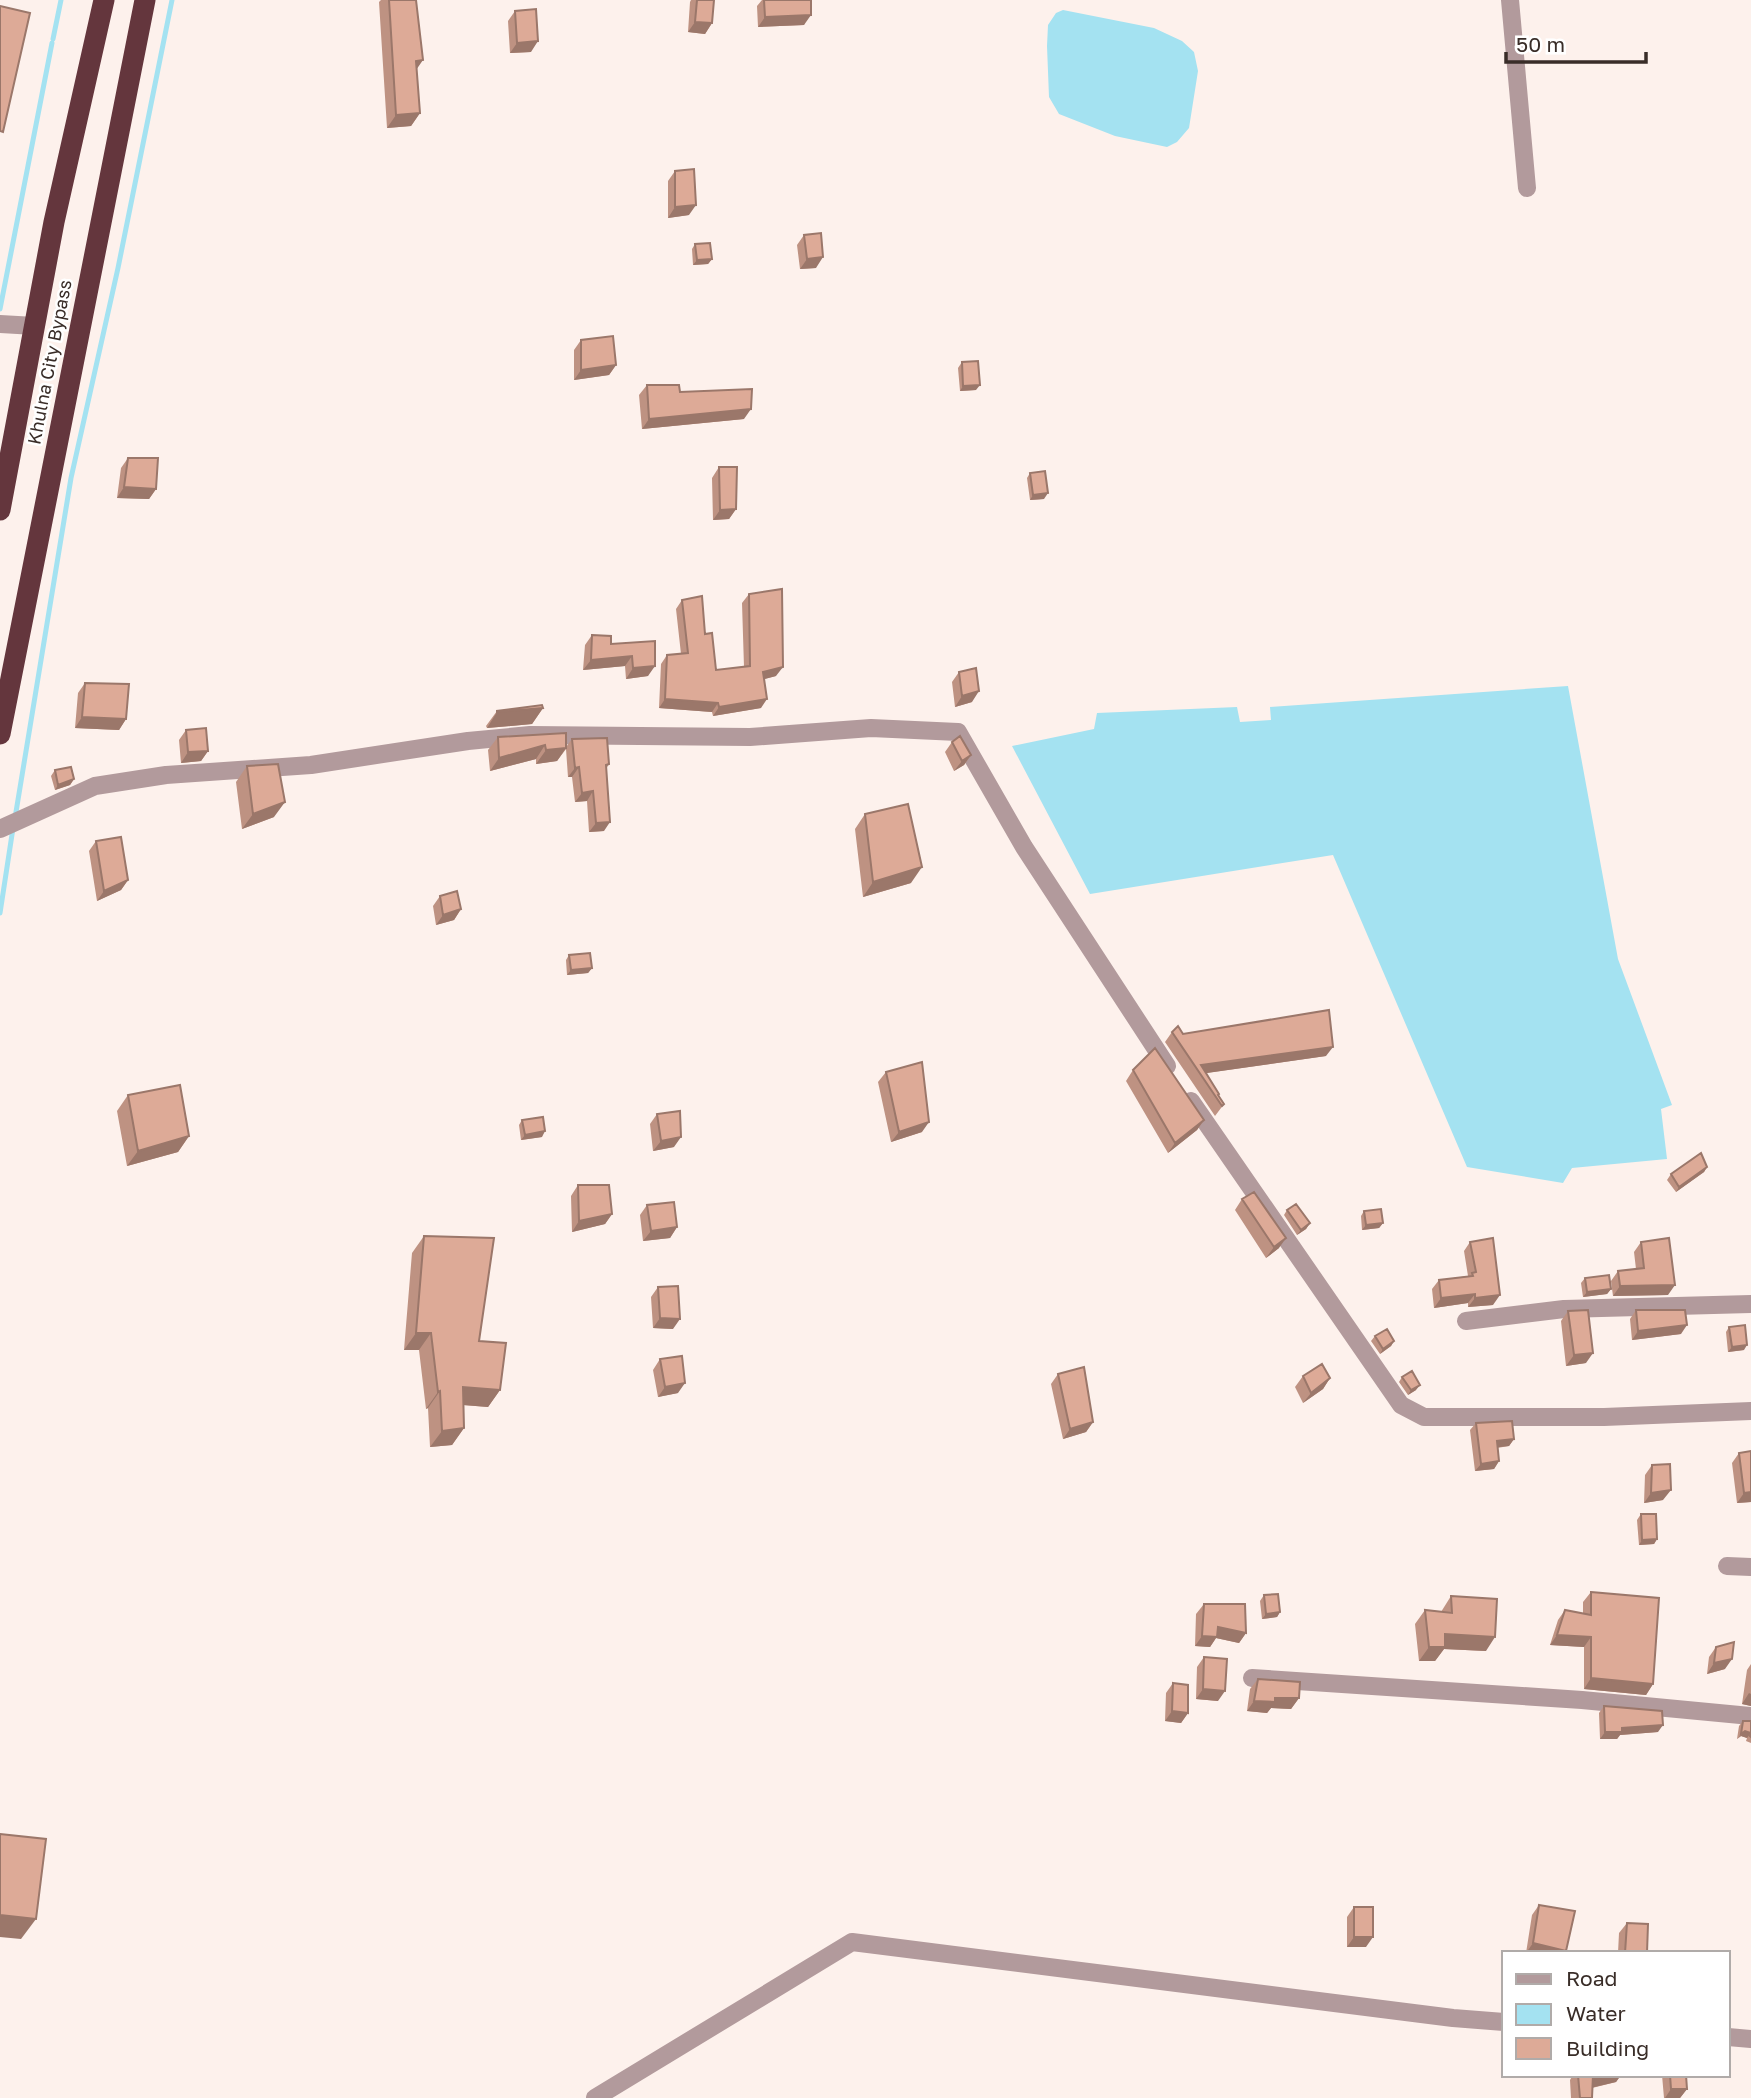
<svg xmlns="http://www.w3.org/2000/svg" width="1751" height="2098" font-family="'Golos Text',sans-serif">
<rect width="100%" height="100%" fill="#fdf1ec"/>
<path fill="#a4e2f1" d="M1063,10L1154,28L1182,41L1194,52L1198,71L1189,128L1177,142L1167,147L1115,136L1059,114L1049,97L1047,46L1048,25L1056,13Z
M1568,686L1618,959L1672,1105L1661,1109L1667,1159L1572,1168L1563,1183L1467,1167L1333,855L1090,894L1012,746L1094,729L1097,713L1237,707L1240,722L1271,720L1270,707Z"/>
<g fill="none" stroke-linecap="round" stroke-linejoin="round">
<path stroke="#a4e2f1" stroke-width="5" d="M53,39L61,0
M0,309L52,43
M15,818L71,478L118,268L172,0
M0,913L13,828"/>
<path stroke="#b29a9c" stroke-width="18" d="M1510,0L1527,188
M0,324L35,326
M0,829L95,786L166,775L311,765L468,741L530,735L750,737L871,728L958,732L1024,847L1167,1066
M1191,1101L1401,1405L1424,1417H1604L1751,1411
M1466,1321L1564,1309L1751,1304
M1727,1566L1751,1567
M1252,1678L1582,1700L1751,1716
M1728,2037L1751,2039
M595,2098L852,1942L1453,2018L1504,2022"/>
<path stroke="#64363d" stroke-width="21" d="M0,510L54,222L104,0
M0,734L145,0"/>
</g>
<path fill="#be9282" d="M381,0H416V70L420,113L411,126L387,128L379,2Z
M691,0H714L712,23L705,34L688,32L690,2Z
M762,0H811L804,25L758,27L757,6Z
M515,11L531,52L510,53L508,21Z
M675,171L689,215L668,218V181Z
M804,235L816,268L800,269L797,245Z
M695,244L712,259L708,264L693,265L692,249Z
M581,340L616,365L609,375L574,380V350Z
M962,362L976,390L960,391L958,368Z
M647,385L680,392L744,419L642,429L639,395Z
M128,458L156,489L149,499L117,498L121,468Z
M719,467L736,509L729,519L713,520L712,478Z
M1030,473L1044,499L1030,500L1027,478Z
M749,594L776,676L764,679L761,708L713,716L712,712L659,708L661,664L667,655L681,654L676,609L682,600L705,634L716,670L744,667L742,603Z
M592,635L611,644L655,641L648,676L626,679L625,666L583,670L585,645Z
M959,672L972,702L955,707L952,682Z
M85,683L126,719L119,730L75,728L78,693Z
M543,708L532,724L487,728L486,726L497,711Z
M186,730L208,751L201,761L181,763L179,740Z
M498,737L566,747L572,739L609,764L606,769L604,831L589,832L587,801L575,802L572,777H568L566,749L557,761L536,764V759L490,771L488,750Z
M952,742L971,755L964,765L954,771L945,752Z
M247,766L274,817L242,829L236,782Z
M55,770L74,779L70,785L55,790L51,776Z
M865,814L911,883L863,897L855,829Z
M96,841L128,880L121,890L97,901L89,851Z
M440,896L461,909L454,920L436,925L433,906Z
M569,955L592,968L588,973L567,975L566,960Z
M1172,1032L1326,1056L1206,1073L1224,1104L1215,1116L1165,1042Z
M1133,1070L1204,1120L1197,1130L1168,1153L1126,1081Z
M886,1072L922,1132L891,1142L878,1082Z
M128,1095L189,1136L178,1152L127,1166L117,1111Z
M657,1114L674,1147L653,1151L650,1124Z
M522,1120L542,1137L521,1140L519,1125Z
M1707,1167L1704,1172L1676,1192L1667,1180L1671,1174Z
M578,1185L612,1214L605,1224L572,1232L571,1196Z
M1242,1199L1279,1248L1266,1258L1235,1210Z
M647,1205L677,1227L670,1238L643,1241L640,1215Z
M1287,1210L1310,1223L1306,1229L1297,1235L1284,1215Z
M1364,1211L1383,1223L1379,1228L1362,1230L1361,1216Z
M424,1236L479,1341L500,1390L488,1407L463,1405L464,1428L452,1445L430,1447L428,1408L426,1409L419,1350H404L412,1253Z
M1470,1242L1493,1305L1468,1307V1303L1434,1308L1432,1289L1439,1280L1468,1276L1464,1251Z
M1641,1242L1668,1295L1613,1296L1611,1281L1618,1271L1636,1269L1634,1252Z
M1585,1278L1611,1289L1607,1294L1583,1297L1581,1283Z
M658,1287L673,1329L653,1328L651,1297Z
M1636,1310L1681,1334L1632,1340L1630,1319Z
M1568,1311L1586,1363L1566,1366L1561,1321Z
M1729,1327L1744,1350L1728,1352L1726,1332Z
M1375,1336L1394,1341L1391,1346L1380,1354L1371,1341Z
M660,1359L678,1393L658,1397L653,1370Z
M1058,1374L1093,1422L1086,1432L1063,1439L1051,1384Z
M1303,1376L1330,1378L1323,1389L1303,1403L1295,1387Z
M1402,1377L1416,1390L1408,1395L1399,1382Z
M1476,1423L1514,1439L1509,1446L1497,1448L1499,1461L1494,1469L1475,1471L1470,1430Z
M1751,1451V1502L1737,1503L1732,1463L1739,1453Z
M1652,1465L1663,1500L1644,1503L1645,1475Z
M1641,1514L1657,1539L1654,1544L1639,1545L1637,1520Z
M1591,1592L1653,1684L1646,1695L1584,1689V1647L1550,1645L1558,1620L1565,1610L1583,1614V1602Z
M1264,1595L1280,1612L1277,1617L1262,1619L1260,1601Z
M1451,1596L1486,1651L1444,1649L1435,1661H1419L1415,1624L1425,1610L1441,1612Z
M1204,1604L1246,1633L1239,1643L1216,1638L1210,1647L1195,1646L1196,1614Z
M1716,1647L1725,1669L1707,1674L1709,1657Z
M1204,1657L1218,1701L1196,1699L1197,1667Z
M1751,1664V1706L1742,1704L1747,1670Z
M1258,1679L1299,1698L1291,1709L1271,1708L1267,1713L1247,1711L1250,1689Z
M1173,1683L1188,1713L1181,1723L1165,1721L1166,1693Z
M1604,1706L1658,1732L1620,1735L1617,1739H1600L1599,1713Z
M1743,1721H1751V1743L1746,1741L1747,1738L1741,1736L1737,1739L1739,1726Z
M1539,1905L1566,1951L1564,1953H1526L1532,1915Z
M1354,1907L1366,1947H1347V1917Z
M1627,1923L1647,1953H1618L1619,1933Z
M1573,2075H1621L1616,2082L1592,2088V2098H1571L1570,2080Z
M1662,2075H1686L1687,2089L1680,2098H1664Z"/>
<path fill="#9b776a" d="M811,15L804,25L758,27L765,17Z
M695,22L712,23L705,34L688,32Z
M538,41L531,52L510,53L517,43Z
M423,60L414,73L416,61Z
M420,113L411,126L387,128L396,115Z
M696,205L689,215L668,218L675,207Z
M823,257L816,268L800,269L807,259Z
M712,259L708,264L693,265L697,260Z
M616,365L609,375L574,380L581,370Z
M980,385L976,390L960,391L963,386Z
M751,409L744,419L642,429L649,419Z
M124,487L156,489L149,499L117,498Z
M1048,493L1044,499L1030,500L1033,495Z
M736,509L729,519L713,520L720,510Z
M632,656L625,666L583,670L591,660Z
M655,666L648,676L626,679L633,668Z
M783,667L776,676L757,681L763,672Z
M979,691L972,702L955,707L962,696Z
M665,699L718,703L712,712L659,708Z
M767,699L761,708L713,716L719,707Z
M543,708L532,724L487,728L497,712Z
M82,717L126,719L119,730L75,728Z
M545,745L536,759L490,771L499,758Z
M566,748L557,761L536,764L546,750Z
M208,751L201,761L181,763L188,752Z
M971,755L964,765L954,771L962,761Z
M579,767L572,777H568L575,768Z
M74,779L70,785L55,790L58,785Z
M593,791L587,801L575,802L582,793Z
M285,802L274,817L242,829L253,814Z
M610,822L604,831L589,832L596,823Z
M922,867L911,883L863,897L873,882Z
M128,880L121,890L97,901L104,891Z
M461,909L454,920L436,925L443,915Z
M592,968L588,973L567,975L571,970Z
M1333,1047L1326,1056L1200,1074L1201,1065Z
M1204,1120L1197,1130L1168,1153L1175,1143Z
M929,1122L922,1132L891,1142L899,1132Z
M545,1131L542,1137L521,1140L525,1135Z
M189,1136L178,1152L127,1166L138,1151Z
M681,1137L674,1147L653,1151L661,1141Z
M1707,1167L1704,1172L1676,1192L1679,1187Z
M612,1214L605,1224L572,1232L579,1221Z
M1310,1223L1306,1229L1297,1235L1301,1230Z
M1383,1223L1379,1228L1362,1230L1366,1225Z
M677,1227L670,1238L643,1241L651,1231Z
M1286,1238L1279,1248L1266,1258L1274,1247Z
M1675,1285L1668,1295L1613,1296L1620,1286Z
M1611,1289L1607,1294L1583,1297L1587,1292Z
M1475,1294L1468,1303L1434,1308L1441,1298Z
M1500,1295L1493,1305L1468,1307L1475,1298Z
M660,1318L680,1319L673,1329L653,1328Z
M1687,1325L1681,1334L1632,1340L1638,1331Z
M416,1333H431L419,1350H404Z
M1394,1341L1391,1346L1380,1354L1383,1349Z
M1747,1345L1744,1350L1728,1352L1732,1347Z
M1593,1353L1586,1363L1566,1366L1574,1355Z
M1330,1378L1323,1389L1303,1403L1311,1393Z
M685,1383L678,1393L658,1397L665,1387Z
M1420,1385L1416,1390L1408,1395L1411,1390Z
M463,1387L500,1390L488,1407L451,1404Z
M440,1391L428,1408L426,1409L438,1392Z
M1093,1422L1086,1432L1063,1439L1070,1429Z
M464,1428L452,1445L430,1447L442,1431Z
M1514,1439L1509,1446L1491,1448L1497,1441Z
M1499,1461L1494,1469L1475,1471L1481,1464Z
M1671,1490L1663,1500L1644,1503L1651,1493Z
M1751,1492V1502L1737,1503L1744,1493Z
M1657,1539L1654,1544L1639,1545L1642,1540Z
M1280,1612L1277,1617L1262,1619L1266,1614Z
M1218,1627L1246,1633L1239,1643L1216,1638L1210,1647L1195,1646L1202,1636Z
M1445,1634L1495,1637L1486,1651L1444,1649L1435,1661H1419L1429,1647Z
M1557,1635L1591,1637L1584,1647L1550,1645Z
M1732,1659L1725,1669L1707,1674L1714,1663Z
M1591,1678L1653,1684L1646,1695L1584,1689Z
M1203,1689L1225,1691L1218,1701L1196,1699Z
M1749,1693L1751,1694V1706L1742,1704Z
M1275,1698H1299L1291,1709L1271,1708L1267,1713L1247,1711L1254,1701Z
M1172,1711L1188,1713L1181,1723L1165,1721Z
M1663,1725L1658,1732L1620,1735L1617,1739H1600L1605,1732L1622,1728Z
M1745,1731L1751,1733L1747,1738L1741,1736L1737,1739Z
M0,1915L36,1919L21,1939L0,1937Z
M1354,1937H1373L1366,1947H1347Z
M1533,1943L1566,1951L1564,1953H1526Z
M1609,2075H1621L1616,2082L1586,2089L1594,2079Z
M1671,2089H1687L1680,2098H1665Z"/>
<path fill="#ddaa97" stroke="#9b776a" stroke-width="2" d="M389,0H416L423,60L416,61L420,113L396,115Z
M697,0H714L712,23L695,22Z
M764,0H811V15L765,17Z
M0,6L30,13L3,132L0,131Z
M536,9L538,41L517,43L515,11Z
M694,169L696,205L675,207V171Z
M821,233L823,257L807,259L804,235Z
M710,243L712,259L697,260L695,244Z
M613,336L616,365L581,370V340Z
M978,361L980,385L963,386L962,362Z
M647,385H679L680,392L752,389L751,409L649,419Z
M128,458H158L156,489L124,487Z
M719,467H737L736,509L720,510Z
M1045,471L1048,493L1033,495L1030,473Z
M782,589L783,667L763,672L767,699L719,707L718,703L665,699L667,655L688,653L682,600L702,596L705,634L712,633L716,670L750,666L749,594Z
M592,635L611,636V644L655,641V666L633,668L632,656L591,660Z
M976,668L979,691L962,696L959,672Z
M85,683L129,684L126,719L82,717Z
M542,705L543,708L497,712V711Z
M206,728L208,751L188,752L186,730Z
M566,733V748L546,750L545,745L499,758L498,737Z
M960,736L971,755L962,761L952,742Z
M607,738L609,764L606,765L610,822L596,823L593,791L582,793L579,767L575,768L572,739Z
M278,764L285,802L253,814L247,766Z
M71,767L74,779L58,785L55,770Z
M908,804L922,867L873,882L865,814Z
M121,837L128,880L104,891L96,841Z
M457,891L461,909L443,915L440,896Z
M590,953L592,968L571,970L569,955Z
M1329,1010L1333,1047L1201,1065L1219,1094L1218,1095L1224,1104L1222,1106L1172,1032L1178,1026L1183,1034Z
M1155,1048L1204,1120L1175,1143L1133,1070Z
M922,1062L929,1122L899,1132L886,1072Z
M180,1085L189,1136L138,1151L128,1095Z
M680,1111L681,1137L661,1141L657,1114Z
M543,1117L545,1131L525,1135L522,1120Z
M1701,1153L1707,1167L1679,1187L1671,1174Z
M578,1185H609L612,1214L579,1221Z
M1254,1192L1286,1238L1274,1247L1242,1199Z
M674,1202L677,1227L651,1231L647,1205Z
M1296,1204L1310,1223L1301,1230L1287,1210Z
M1381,1209L1383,1223L1366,1225L1364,1211Z
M424,1236L494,1238L479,1341L506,1343L500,1390L463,1387L464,1428L442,1431L440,1391L438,1392L431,1333H416Z
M1493,1238L1500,1295L1475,1298V1294L1441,1298L1439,1280L1473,1276L1472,1273L1476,1272L1470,1242Z
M1669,1238L1675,1285L1620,1286L1618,1271L1644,1268L1641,1242Z
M1609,1275L1611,1289L1587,1292L1585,1278Z
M678,1286L680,1319L660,1318L658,1287Z
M1588,1310L1593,1353L1574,1355L1568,1311Z
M1636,1310H1685L1687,1325L1638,1331Z
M1745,1325L1747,1345L1732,1347L1729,1327Z
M1387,1329L1394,1341L1383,1349L1375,1336Z
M682,1356L685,1383L665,1387L660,1359Z
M1322,1364L1330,1378L1311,1393L1303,1376Z
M1084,1367L1093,1422L1070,1429L1058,1374Z
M1412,1371L1420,1385L1411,1390L1402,1377Z
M1512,1421L1514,1439L1497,1441L1499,1461L1481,1464L1476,1423Z
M1751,1451V1492L1744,1493L1739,1453Z
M1670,1464L1671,1490L1651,1493L1652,1465Z
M1641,1514H1656L1657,1539L1642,1540Z
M1591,1592L1659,1598L1653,1684L1591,1678V1637L1557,1635L1565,1610L1591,1615Z
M1278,1594L1280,1612L1266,1614L1264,1595Z
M1451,1596L1497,1599L1495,1637L1445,1634V1647H1429L1425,1610L1452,1613Z
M1204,1604H1245L1246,1633L1218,1627L1217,1637L1202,1636Z
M1734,1642L1732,1659L1714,1663L1716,1647Z
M1204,1657L1227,1659L1225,1691L1203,1689Z
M1258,1679L1300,1682L1299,1698H1275V1702L1254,1701Z
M1173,1683L1188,1685V1713L1172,1711Z
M1604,1706L1662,1711L1663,1725L1622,1728V1732H1605Z
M1743,1721H1751V1737L1750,1736L1751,1733L1745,1731L1741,1734Z
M0,1834L46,1839L36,1919L0,1915Z
M1539,1905L1575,1911L1566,1951L1533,1943Z
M1354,1907H1373V1937H1354Z
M1627,1923L1648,1924L1647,1953H1625Z
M1578,2075H1593L1592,2098H1580Z
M1594,2075H1609L1594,2079Z
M1670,2075H1686L1687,2089H1671Z"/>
<g text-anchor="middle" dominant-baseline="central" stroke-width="5" stroke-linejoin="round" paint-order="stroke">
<g font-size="18" fill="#392d28" stroke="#fff">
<text transform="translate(49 362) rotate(-79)">Khulna City Bypass</text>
</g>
</g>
<rect x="1502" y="1951" width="228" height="126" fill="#ffffff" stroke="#b0aba9" stroke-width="2"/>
<rect x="1516" y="1974" width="35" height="10" fill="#b29a9c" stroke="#b0aba9" stroke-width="2"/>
<text x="1566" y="1986" font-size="21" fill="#392d28">Road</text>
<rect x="1516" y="2004" width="35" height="21" fill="#a4e2f1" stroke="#b0aba9" stroke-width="2"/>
<text x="1566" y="2021" font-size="21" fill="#392d28">Water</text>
<rect x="1516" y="2038" width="35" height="21" fill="#ddaa97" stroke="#b0aba9" stroke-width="2"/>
<text x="1566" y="2056" font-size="21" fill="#392d28">Building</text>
<path d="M1506 52v10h140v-10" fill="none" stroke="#392d28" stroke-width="3.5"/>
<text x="1516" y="52" font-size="21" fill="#392d28" stroke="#ffffff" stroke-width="5" paint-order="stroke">50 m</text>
</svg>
